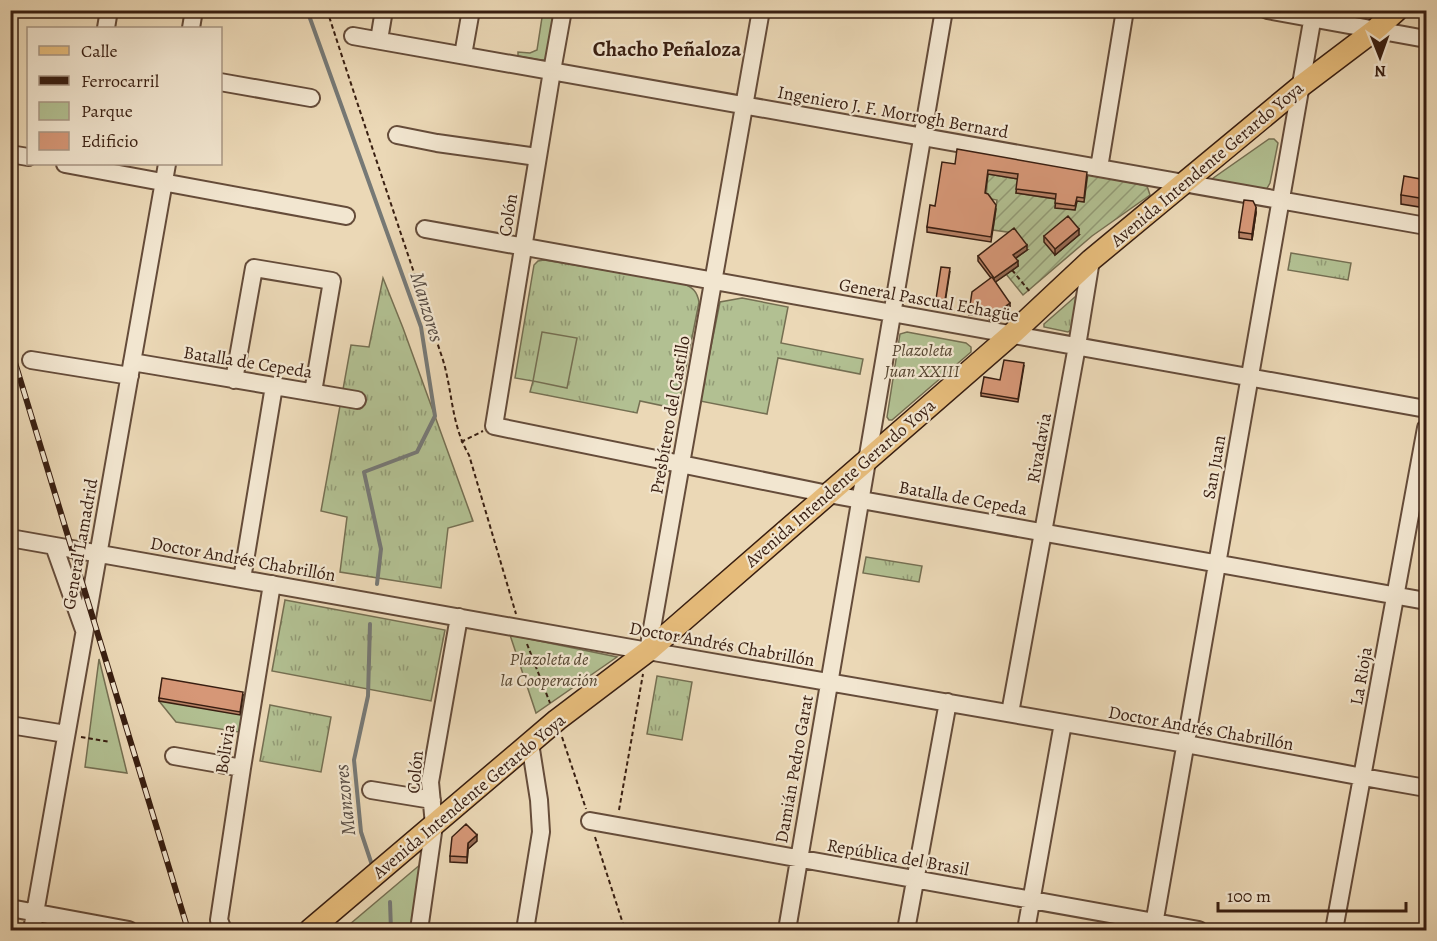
<svg xmlns="http://www.w3.org/2000/svg" width="1437" height="941" font-family="Alegreya,serif">
<defs>
<pattern id="grass-tufts" width="24" height="20" patternUnits="userSpaceOnUse" patternTransform="scale(1.5)"><rect width="24" height="20" fill="#b2c092"/><path d="M3 7l-1-3M5 7V3M7 7l1-3M15 17l-1-3M17 17v-4M19 17l1-3" fill="none" stroke="#929b76"/></pattern>
<pattern id="garden-furrows" width="10" height="10" patternUnits="userSpaceOnUse" patternTransform="scale(1.5)"><rect width="10" height="10" fill="#b2c092"/><path d="M-1 1l2-2M0 10L10 0M9 11l2-2" fill="none" stroke="#929b76"/></pattern>
</defs>
<rect width="100%" height="100%" fill="#ebd8b6"/>
<filter id="stains"><feTurbulence type="fractalNoise" baseFrequency=".00333" numOctaves="4"/><feColorMatrix values="0 0 0 0 .2 0 0 0 0 .09 0 0 0 0 .02 0 0 0 .5 -.17"/></filter>
<radialGradient id="worn" r=".72"><stop offset=".6" stop-color="#630" stop-opacity="0"/><stop offset="1" stop-color="#630" stop-opacity=".3"/></radialGradient>
<path fill="url(#grass-tufts)" stroke="#756f52" stroke-width="1.5" d="M1291,253L1351,263L1348,280L1288,270Z
M544,260L683,283C693,288 697,291 699,302L678,409L640,401L637,413L530,392L533,381L515,378L534,265L538,261Z
M383,278L403,328L473,521L448,528L441,588L340,572L347,517L321,511L351,345L369,347Z
M1076,296L1072,329L1068,332L1044,327V324Z
M742,298L788,307L781,343L863,359L860,374L778,358L767,414L700,401L720,302Z
M866,557L922,566L919,582L863,573Z
M285,600L445,630L431,701L272,671Z
M657,676L692,682L682,740L647,734Z
M270,705L331,717L321,772L260,761Z"/>
<path fill="#b2c092" stroke="#756f52" stroke-width="1.5" d="M543,11H557L549,55L545,60H540L518,56V52L530,53L537,50Z
M1269,139H1274L1278,143L1270,183L1266,190L1209,181Z
M542,332L577,338L567,388L533,381Z
M907,332L966,343L971,347V352L892,420H889L887,417L900,334Z
M510,635L617,657L536,713Z
M99,659L127,773L85,767Z
M162,681L245,695L239,732L176,722L159,701Z
M428,858L417,930H343Z"/>
<path fill="url(#garden-furrows)" stroke="#756f52" stroke-width="1.5" d="M988,174L1018,179L1016,193L1056,199L1055,207L1075,210L1077,201L1084,202L1088,174L1147,186L1150,195L1092,236L1023,295L1006,274L1018,266L1013,260L1014,233L993,230L997,200L986,198Z"/>
<g fill="none" stroke-linecap="round" stroke-linejoin="round">
<path stroke="#767976" stroke-width="4" d="M307,10L421,327L435,416L417,452L364,472L381,549L377,584
M370,624L368,696L354,760L361,832L372,865
M390,902L391,930"/>
<g stroke="#654c3a" stroke-width="20">
<path id="minor" d="M563,10L552,71L494,426L828,494L1426,601
M1267,10L1426,39
M106,28L109,10
M191,28L194,10
M353,36L1426,226
M379,40L384,10
M463,55L471,10
M220,82L311,98
M397,135L437,143L537,157
M10,154L28,157
M65,164L346,216
M1099,168L1125,10
M425,229L1426,409
M31,360L130,376
M132,362L357,400
M234,380L254,268L332,281L313,392
M10,538L648,651L1186,744L1363,777L1426,788
M54,546L84,630
M242,579L274,386
M648,651L761,10
M1010,713L1077,346L1091,260
M10,725L66,734
M174,756L242,768
M371,790L432,800
M590,821L1199,930
M10,908L129,930
M32,930L167,164
M223,930L219,920L242,768L272,584
M419,930L434,825L430,782L459,617
M525,930L541,832L539,800L530,743
M787,930L944,10
M906,930L948,702
M1026,930L1063,723
M1153,930L1314,10
M1334,930L1426,428"/>
</g>
<g stroke="#381e11" stroke-width="24">
<path id="major" d="M310,930L557,720L648,651L1012,334L1091,260L1301,86L1375,30L1397,10"/>
</g>
<path stroke="#381e11" stroke-width="2" stroke-dasharray="4.5 3" stroke-linecap="butt" d="M327,10C364,125 403,239 441,354C453,388 450,423 469,455L516,614
M1012,270L1031,293
M461,442L483,431
M527,644L550,703
M81,737L110,742
M562,737L586,809
M619,810L643,674
M595,837L625,930"/>
<use href="#minor" stroke="#f2e6d0" stroke-width="16"/>
<use href="#major" stroke="#e6bc7b" stroke-width="21"/>
<g stroke="#381e11" stroke-width="6">
<path id="rail" d="M10,346L188,930"/>
</g>
<use href="#rail" stroke="#f2e6d0" stroke-width="4" stroke-dasharray="11" stroke-linecap="butt"/>
</g>
<path fill="#b88266" stroke="#381e11" stroke-width="1.5" d="M955,164L1087,177L1084,202L1077,201L1075,210L1055,208L1056,199L1016,193L1018,179L988,174L985,193L996,209L991,242L927,232V227L935,206Z
M1426,180V208L1401,204V195Z
M1256,213L1252,240L1239,238V232Z
M1079,235L1055,255L1044,242V236Z
M1027,250L1016,258L1018,266L995,282L1010,306L990,320L987,316L969,315V312L991,278L978,261V256Z
M950,271L945,303L936,302V299Z
M1024,366L1018,402L981,396V393L1000,380Z
M243,695L240,715L159,701V698Z
M477,841L468,849L467,863L450,862V856Z"/>
<path fill="#966a53" stroke="#381e11" stroke-width="1.5" d="M1256,207V213L1252,240V234Z
M1079,229V235L1055,255V249Z
M1027,245V250L1013,260V255Z
M1018,261V266L994,283V278Z
M1010,303V306L990,320V317Z
M477,835V841L468,849L467,863L468,843Z"/>
<path fill="#d69777" stroke="#381e11" stroke-width="1.5" d="M957,149L1087,172L1084,198L1077,197L1075,206L1055,203L1056,194L1016,189L1018,174L988,170L985,193L988,194L996,205L991,237L927,227L930,205L935,206L942,162L955,164Z
M1404,176L1426,180V199L1401,195Z
M1244,200L1253,201L1256,207L1252,234L1239,232Z
M1068,216L1079,229L1055,249L1044,236Z
M1014,228L1027,245L1013,255L1018,261L994,278L978,256Z
M941,267L950,268L945,300L936,299Z
M992,277L1010,303L990,317L987,313L969,312L972,292Z
M1004,360L1024,363L1018,399L981,393L984,377L1000,380Z
M162,678L243,692L240,712L159,698Z
M466,824L477,835L468,843L467,857L450,856L452,837Z"/>
<g text-anchor="middle" dominant-baseline="central" stroke-width="4.5" stroke-linejoin="round" paint-order="stroke">
<g font-size="18" fill="#381e11" stroke="#f2e6d0">
<text transform="translate(893 112) rotate(10)">Ingeniero J. F. Morrogh Bernard</text>
<text transform="translate(1207 164) rotate(-40)">Avenida Intendente Gerardo Yoya</text>
<text transform="translate(508 215) rotate(-81)">Colón</text>
<text transform="translate(929 300) rotate(10)">General Pascual Echagüe</text>
<text transform="translate(248 362) rotate(9)">Batalla de Cepeda</text>
<text transform="translate(670 415) rotate(-80)">Presbítero del Castillo</text>
<text transform="translate(1039 448) rotate(-80)">Rivadavia</text>
<text transform="translate(1214 467) rotate(-80)">San Juan</text>
<text transform="translate(840 483) rotate(-41)">Avenida Intendente Gerardo Yoya</text>
<text transform="translate(963 498) rotate(10)">Batalla de Cepeda</text>
<text transform="translate(80 544) rotate(-80)">General Lamadrid</text>
<text transform="translate(243 559) rotate(10)">Doctor Andrés Chabrillón</text>
<text transform="translate(722 644) rotate(10)">Doctor Andrés Chabrillón</text>
<text transform="translate(1361 676) rotate(-80)">La Rioja</text>
<text transform="translate(1201 728) rotate(10)">Doctor Andrés Chabrillón</text>
<text transform="translate(225 749) rotate(-81)">Bolivia</text>
<text transform="translate(794 769) rotate(-80)">Damián Pedro Garat</text>
<text transform="translate(415 772) rotate(-85)">Colón</text>
<text transform="translate(469 796) rotate(-40)">Avenida Intendente Gerardo Yoya</text>
<text transform="translate(898 857) rotate(10)">República del Brasil</text>
</g>
<g font-size="18" font-style="italic" fill="#564631" stroke="#f2e6d0">
<text x="922" y="350">Plazoleta<tspan x="922" dy="21">Juan XXIII</tspan></text>
<text x="549" y="659">Plazoleta de<tspan x="549" dy="21">la Cooperación</tspan></text>
</g>
<g font-size="20" font-style="italic" fill="#574c44" stroke="#f2e6d0">
<text transform="translate(427 307) rotate(73)">Manzores</text>
<text transform="translate(345 800) rotate(-96)">Manzores</text>
</g>
<g font-size="21" font-weight="bold" fill="#381e11" stroke="#f2e6d0">
<text x="667" y="49">Chacho Peñaloza</text>
</g>
</g>
<rect width="1437" height="941" fill="none" stroke="#ebd8b6" stroke-width="36"/>
<rect x="12" y="12" width="1413" height="917" fill="none" stroke="#381e11" stroke-width="3"/>
<rect x="18" y="18" width="1401" height="905" fill="none" stroke="#381e11" stroke-width="1.5"/>
<rect x="27" y="27" width="195" height="138" fill="#f2e6d0" stroke="#a89684" stroke-width="1.5"/>
<rect x="39" y="46" width="30" height="9" fill="#e6bc7b" stroke="#a89684" stroke-width="1.5"/>
<text x="81" y="57" font-size="18" fill="#381e11">Calle</text>
<rect x="39" y="76" width="30" height="9" fill="#381e11" stroke="#a89684" stroke-width="1.5"/>
<text x="81" y="87" font-size="18" fill="#381e11">Ferrocarril</text>
<rect x="39" y="102" width="30" height="18" fill="#b2c092" stroke="#a89684" stroke-width="1.5"/>
<text x="81" y="117" font-size="18" fill="#381e11">Parque</text>
<rect x="39" y="132" width="30" height="18" fill="#d69777" stroke="#a89684" stroke-width="1.5"/>
<text x="81" y="147" font-size="18" fill="#381e11">Edificio</text>
<g transform="translate(1380 57) rotate(179)" stroke="#f2e6d0" stroke-width="4.5" paint-order="stroke">
<path d="M0-4.5L10 22L0 15L-10 22Z" fill="#381e11"/>
<text y="-9" font-size="16" font-weight="bold" text-anchor="middle" fill="#381e11">N</text>
</g>
<path d="M1218 902v9h188v-9" fill="none" stroke="#381e11" stroke-width="3"/>
<text x="1227" y="902" font-size="18" fill="#381e11" stroke="#f2e6d0" stroke-width="4.5" paint-order="stroke">100 m</text>
<rect width="100%" height="100%" filter="url(#stains)"/>
<rect width="100%" height="100%" fill="url(#worn)"/>
</svg>
